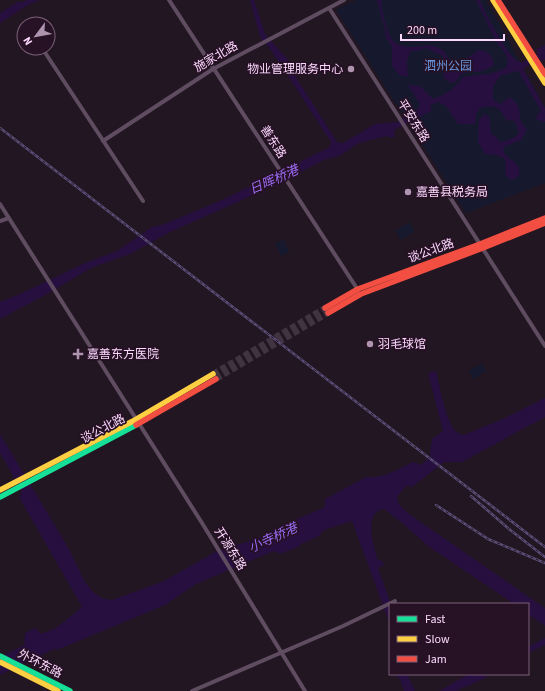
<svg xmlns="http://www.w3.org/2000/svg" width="545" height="691" font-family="'Source Sans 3','Noto Sans SC',sans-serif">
<rect width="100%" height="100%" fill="#211621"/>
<path fill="#16192e" d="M356,0H486L545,107V183L466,213L336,10Z
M409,222L415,231L401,240L395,231Z
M284,240L289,252L281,256L275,243Z
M482,363L486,371L474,379L469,371Z"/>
<path fill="#270f3f" d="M26,0H40L28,5L0,23V13L18,2H24Z
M250,0H254L265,34L290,62L296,65L293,72L294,74L337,142L343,143L375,124L397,122L417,110L420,104L408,85L420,86L433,99C444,96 456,87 463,77L493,73L506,68L508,61L505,53L497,43L476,0H480C484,11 509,60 520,62C525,63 533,56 537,54V49L545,45V60L543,61L539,58L523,69L545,108V122L537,120L536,117L541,111L521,76L520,72L517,71L500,76L493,87V100L500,104L510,97C512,99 515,102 517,104C522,114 516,118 527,130L521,140L505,146L503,151C508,163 521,158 519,176L512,180C498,174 512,163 502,157C498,155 491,155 485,154L478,142L479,120L485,114L489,117L491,133L501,142L513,138L519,133L515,121L506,120C499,106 495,105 480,108L476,114L475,124H458L446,106L439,102L431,105V111L394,130L395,136L391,138L387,136L359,143L339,156L324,160L276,185L170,232L130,254L91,268L47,294L0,319V302L18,295L85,263L117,251L152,227L162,225L222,200L330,147L331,142L288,76L268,46L260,37Z
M377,0H382L381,4C383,14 387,35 394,42C399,46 409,47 415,47C423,46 431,44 439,48C448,52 447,60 455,66L479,50C489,51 492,55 494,65C491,67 488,69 485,70C471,75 465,66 456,82L450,83L444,78L443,56L426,48L416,51H410L407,62L408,77L399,75L392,66V47L386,37L385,29Z
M436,371C439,383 447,428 458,433C460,434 462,434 464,435L505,418L545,398V417L462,462H444L412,487L406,486L397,497L399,504L409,514L545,608V626L528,614V604H514L428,546L402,523L384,509C362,512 374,548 378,560L382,561L384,565L378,568L391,604H390V641L389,622L352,521L324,530L319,536L303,543L298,547L280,554L274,551L196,584L165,605L57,650L54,649L0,675V657L24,645L25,633L35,628L41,634L56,628L82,607L19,497L22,492L0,452V434L69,549L85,582L93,592L102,598L112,600L162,582L217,551L256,539L274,529L325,507V499L366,477C383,479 398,469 413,462L421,465L431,456L430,455L432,439L443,431L428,373Z
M545,638V645L528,653V647Z
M393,674H407L415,691H404L400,679Z
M469,674H490L483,679L456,691H439Z"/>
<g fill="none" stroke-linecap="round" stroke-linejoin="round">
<path stroke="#423342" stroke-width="6" stroke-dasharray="6 3" stroke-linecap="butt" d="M213,374L325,308
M216,379L328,313"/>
<path stroke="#5f4c61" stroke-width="4" d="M169,0L358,290
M329,8L545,346
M42,48L143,201
M103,141L213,69L344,0
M0,204L202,523L305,691
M0,221L9,218
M192,691L343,626L395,601"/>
<path stroke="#16e098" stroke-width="5.5" d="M0,497L136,425
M0,656L70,691"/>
<path stroke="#ffcf43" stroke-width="5.5" d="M493,0L545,83
M0,490L133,421L213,374
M0,662L58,691"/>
<path stroke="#f24e42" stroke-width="5.5" d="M498,0L545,74
M325,308L358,289L480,244L545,218
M328,313L361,294L483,248L545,223
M136,425L216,379"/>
<g stroke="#5a4e76" stroke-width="2.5">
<path id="rail" d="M0,128L545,547
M471,496L509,529L545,557
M436,505L488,539L545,563"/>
</g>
<use href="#rail" stroke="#261125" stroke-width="1" stroke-dasharray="3" stroke-linecap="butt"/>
</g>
<g fill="#af94b0" stroke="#261125" stroke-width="1.5">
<circle cx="351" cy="69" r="4"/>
<circle cx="408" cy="192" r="4"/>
<circle cx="370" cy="344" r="4"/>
<path d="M76 348h4v4h4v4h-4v4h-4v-4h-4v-4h4z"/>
</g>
<g text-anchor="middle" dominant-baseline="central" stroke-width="3.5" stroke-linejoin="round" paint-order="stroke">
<g font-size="12" fill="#fcd8fd" stroke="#261125">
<text transform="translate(216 57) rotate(-30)">施家北路</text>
<text transform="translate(413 121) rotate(58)">平安东路</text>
<text transform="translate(273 142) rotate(57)">善东路</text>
<text transform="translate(431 251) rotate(-20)">谈公北路</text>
<text transform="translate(103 429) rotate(-28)">谈公北路</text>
<text transform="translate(230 549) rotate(58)">开源东路</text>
<text transform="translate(40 664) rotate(27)">外环东路</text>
</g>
<g font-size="12" fill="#6893d9" stroke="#261125">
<text x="448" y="66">泗州公园</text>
</g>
<g font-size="12" fill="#fcd8fd" stroke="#261125" text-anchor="start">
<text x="343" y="69" text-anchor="end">物业管理服务中心</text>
<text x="416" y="192">嘉善县税务局</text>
<text x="378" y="344">羽毛球馆</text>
<text x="87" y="354">嘉善东方医院</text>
</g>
<g font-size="13" font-style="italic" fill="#9a6df6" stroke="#261125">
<text transform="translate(274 180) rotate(-24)">日晖桥港</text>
<text transform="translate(273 538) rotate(-25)">小寺桥港</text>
</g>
</g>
<rect x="389" y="603" width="140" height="72" fill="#261125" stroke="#7c617b"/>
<rect x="397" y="616" width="20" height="6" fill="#16e098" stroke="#7c617b"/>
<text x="425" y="623" font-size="12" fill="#fcd8fd">Fast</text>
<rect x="397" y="636" width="20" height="6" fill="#ffcf43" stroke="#7c617b"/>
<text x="425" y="643" font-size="12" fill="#fcd8fd">Slow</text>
<rect x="397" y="656" width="20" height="6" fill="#f24e42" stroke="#7c617b"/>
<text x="425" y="663" font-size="12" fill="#fcd8fd">Jam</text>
<g transform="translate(36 36) rotate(238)"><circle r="19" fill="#261125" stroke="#7c617b"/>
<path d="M0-3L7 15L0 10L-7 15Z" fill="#af94b0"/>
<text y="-6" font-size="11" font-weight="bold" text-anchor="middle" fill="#fcd8fd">N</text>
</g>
<path d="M401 34v6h103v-6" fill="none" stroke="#fcd8fd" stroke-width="2"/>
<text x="407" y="34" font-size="12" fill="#fcd8fd" stroke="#261125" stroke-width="3" paint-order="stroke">200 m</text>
</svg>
